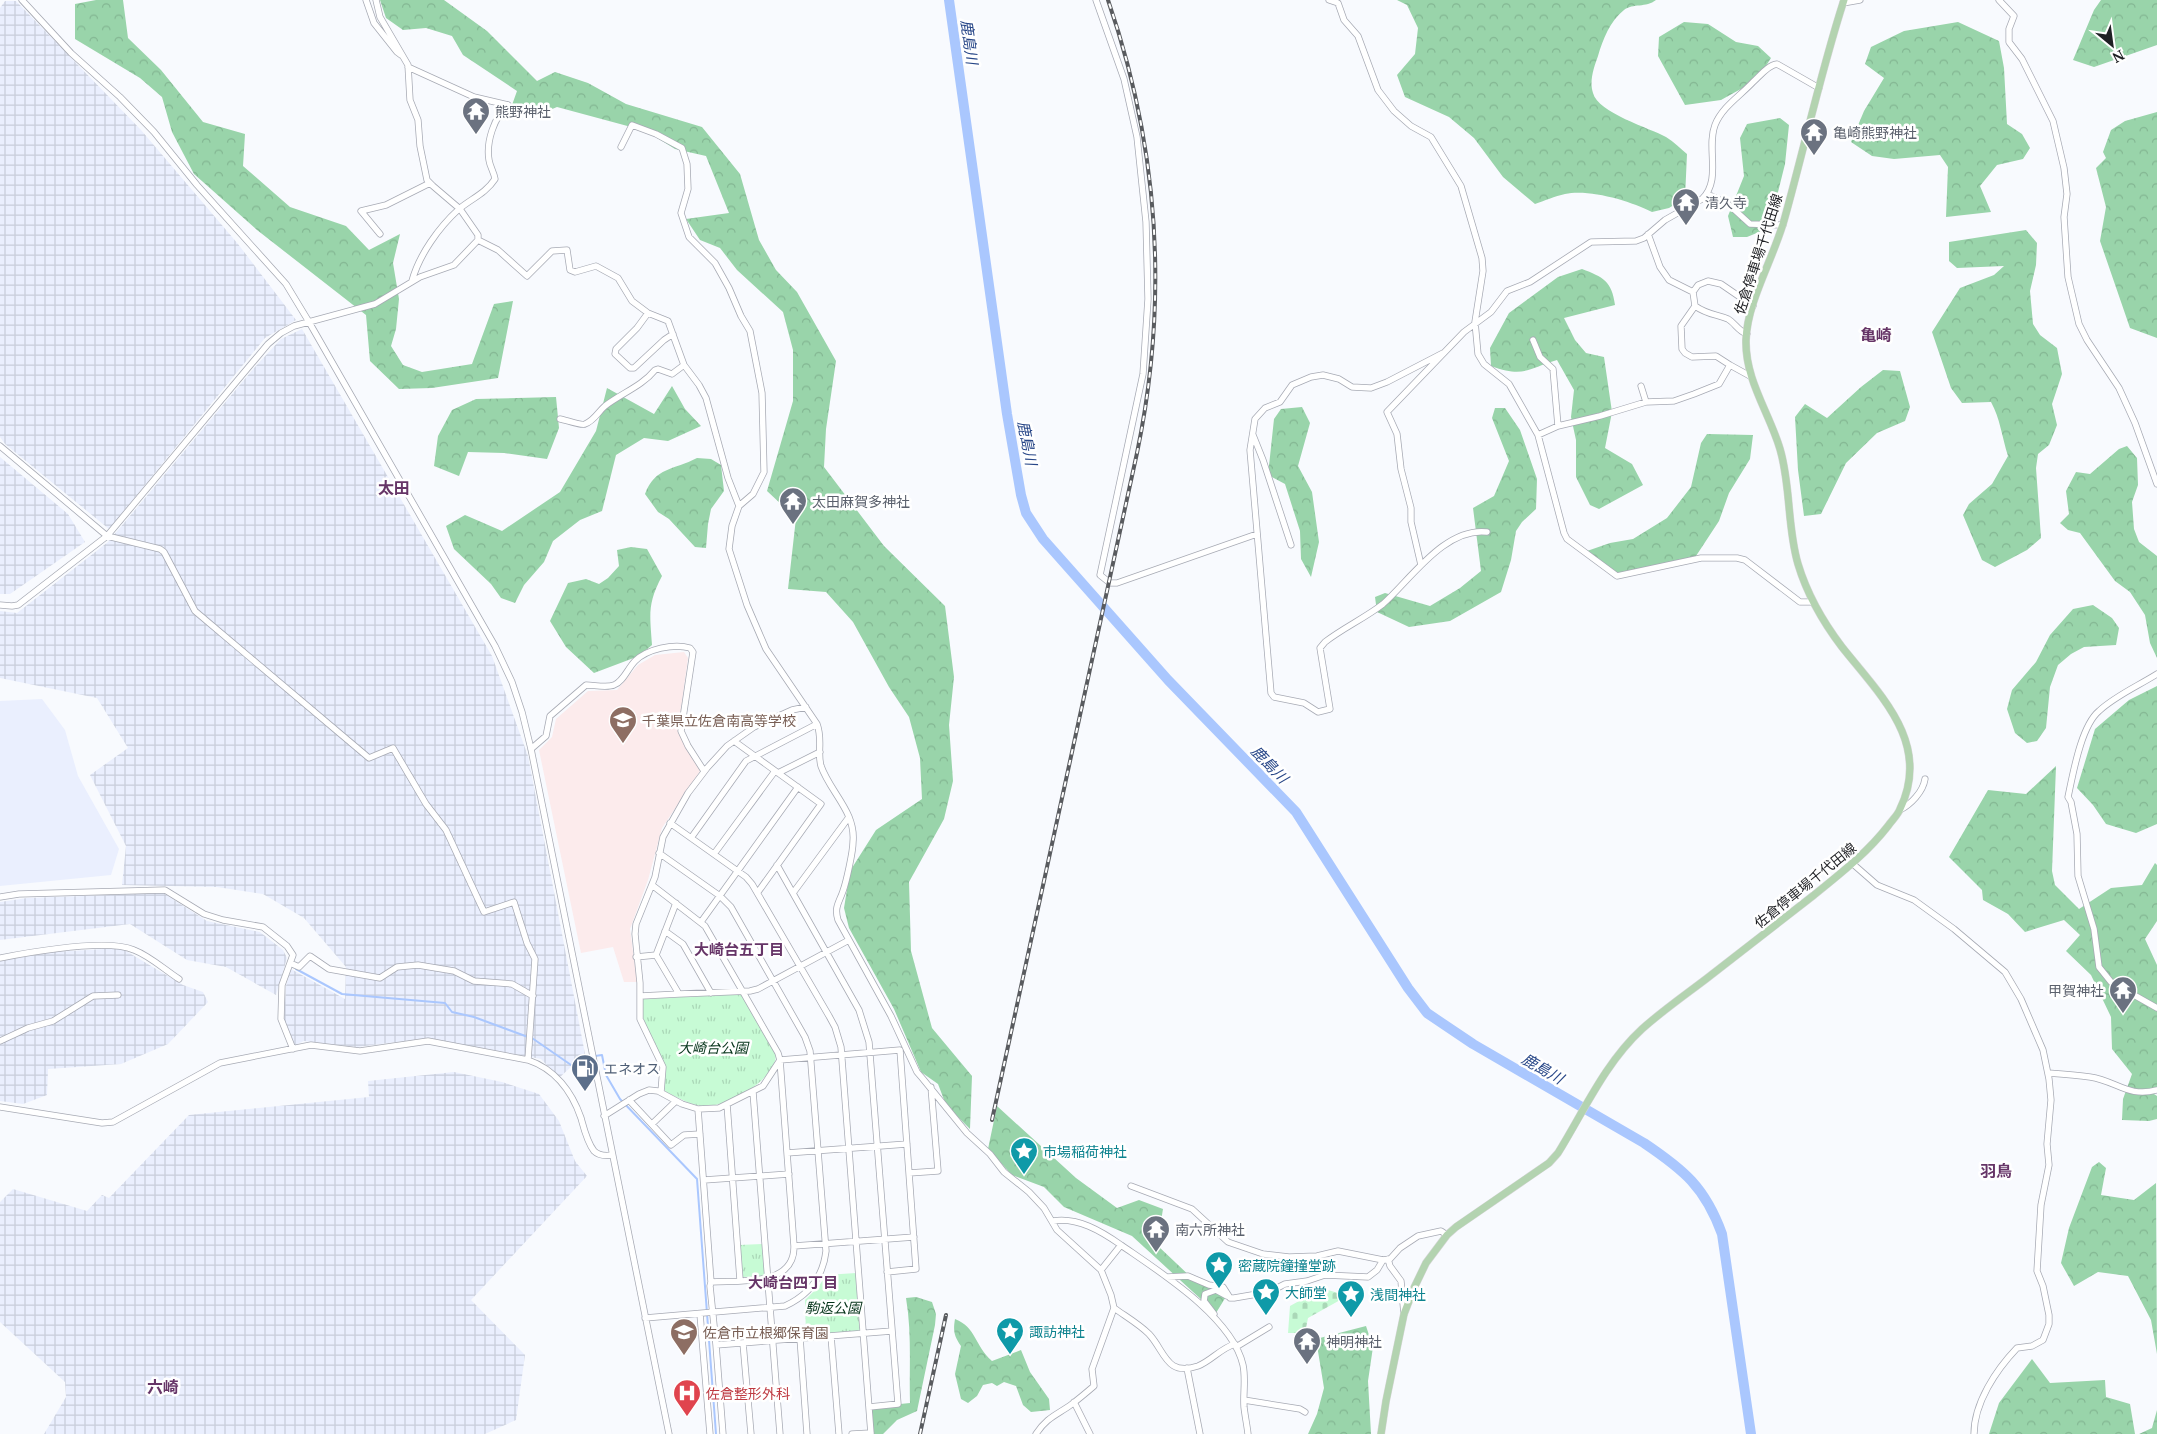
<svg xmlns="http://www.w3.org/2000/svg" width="2157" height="1434" font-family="'Noto Serif','Noto Sans JP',serif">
<defs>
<pattern id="industrial-grid" width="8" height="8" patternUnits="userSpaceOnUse" patternTransform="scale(1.25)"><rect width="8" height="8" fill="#eaeffe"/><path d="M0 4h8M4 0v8" fill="none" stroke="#c8cdda"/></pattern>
<pattern id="grass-tufts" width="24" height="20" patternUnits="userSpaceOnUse" patternTransform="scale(1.25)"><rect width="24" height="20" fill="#c7fbd5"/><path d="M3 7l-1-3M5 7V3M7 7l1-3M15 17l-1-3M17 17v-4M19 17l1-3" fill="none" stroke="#aad7b7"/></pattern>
<pattern id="forest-crowns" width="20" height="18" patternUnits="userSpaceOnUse" patternTransform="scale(1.25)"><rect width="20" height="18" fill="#99d4aa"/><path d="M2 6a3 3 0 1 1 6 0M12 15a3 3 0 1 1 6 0" fill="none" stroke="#83b692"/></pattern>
<pattern id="cemetery-stones" width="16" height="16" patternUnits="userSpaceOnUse" patternTransform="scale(1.25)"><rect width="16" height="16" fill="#c7fbd5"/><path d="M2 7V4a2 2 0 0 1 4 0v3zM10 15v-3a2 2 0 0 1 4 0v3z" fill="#aad7b7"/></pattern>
</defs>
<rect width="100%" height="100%" fill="#f8fafe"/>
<path fill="#eaeffe" d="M42,699L65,730L78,776L119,849L111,875L0,886V701Z"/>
<path fill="url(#industrial-grid)" d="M5,1H16L141,130L238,244L296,320L265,338L109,529L5,444L0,437V8Z
M302,329L492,656L528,756L585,1054L559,1078L541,1059L428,1038L357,1047L304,1041L295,1045L284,1020L286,986L291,969L345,999L346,967L304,918L263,894L217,887L122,885L126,846L90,775L128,748L97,698L0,678V611L17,613L108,542L254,368L281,339Z
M0,457L68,514L85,542L10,594H0Z
M163,893L207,921L260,932L283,950L287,958L276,995L226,967L187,960L130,924L0,940V902L27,898Z
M121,948L183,985L203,992L208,1002L168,1044L121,1064L48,1069L47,1095L23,1104L0,1101V961L53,952Z
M454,1072L502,1082L539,1094L559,1121L575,1161L587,1176L471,1300L525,1355L516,1420L485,1434H44L66,1397L65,1382L0,1322V1202L13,1189L87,1211L102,1195L109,1198L189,1115L369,1097L368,1081Z"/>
<path fill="#fcebec" d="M684,652L688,658L678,731L700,771L662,828L648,880L630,929L637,982H624L613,947L581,953L539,750L552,737L556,719L588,691L617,690L638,665L655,655Z"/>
<path fill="url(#grass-tufts)" d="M740,994L743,995L776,1055C775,1081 726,1108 702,1106C690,1105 677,1097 666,1092L664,1089L665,1077L642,1021L643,999Z
M762,1244L765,1272L763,1276L743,1277L741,1275L739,1245Z
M856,1273L860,1329L858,1332L806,1336L805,1300L819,1286L826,1275Z"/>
<path fill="url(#forest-crowns)" d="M96,0H123L128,38L161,70L203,122L245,134L243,166L290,207L346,226L369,250L400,234L393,263L399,299L396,329L391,346L403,365L422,372L472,364L494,304L513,301L498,378L432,388L399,389L370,361L366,315L257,230L194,174L172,132L162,97L140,78L75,39V4Z
M380,0H444L487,31L537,81L555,72L588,83L626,104L702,127L740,174L759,240L776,270L797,292L836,361L826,429L824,467L884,546L945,606L954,677L949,725L953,781L944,819L909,882L911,951L932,1028L972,1076L970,1129L946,1105L938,1084L921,1072L894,1009L849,928L844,908L850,871L876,830L922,799L920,758L909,717L889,687L853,622L826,592L788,589L796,518L767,491L793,401V350L783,312L737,270L720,248L700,240L686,219L729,213L706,156L675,149L646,131L557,107L531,118L512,105L517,91L463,55L452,36L426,28L403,30L386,18Z
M1397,0H1656C1646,8 1633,3 1624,10C1610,21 1603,39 1598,56C1594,67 1589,81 1593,93C1598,113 1650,128 1666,137C1674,142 1681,149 1687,154L1685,198L1669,208L1652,212C1630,201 1590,189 1565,194C1555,196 1544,201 1535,204L1503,177L1474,138L1449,117L1405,97L1397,75L1415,54L1418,28L1407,5Z
M2101,0H2157V45L2094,67L2073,60L2094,10Z
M1684,22L1708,24L1736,42L1758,46L1771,58L1757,80L1721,100L1685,105L1658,56L1659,37Z
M1958,22L1999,41L2004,68L2007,124L2022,134L2030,148L2023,159L1997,165L1980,186L1991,212L1946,217L1948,167L1940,155L1894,159L1872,156L1851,142L1864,111L1884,78L1865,64L1871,47L1904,31Z
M2157,112V338L2130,328L2100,241L2106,207L2096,168L2106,158L2103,152L2111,130L2125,121Z
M1780,118L1789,125L1785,164L1769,228L1747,237H1733L1728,216L1744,176L1740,138L1747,124Z
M2026,230L2037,243L2036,265L2030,291L2033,324L2040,335L2057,348L2062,374L2052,404L2057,425L2049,445L2038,454L2036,468L2041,538L2027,550L1995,567L1982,560L1963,515L1969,504L1992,484L2008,456C2002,437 2000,418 1991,402L1962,403L1951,388L1932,332L1960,288L1994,275L2004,266L1957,268L1949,261V242Z
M1582,269C1603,277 1612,281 1615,305L1564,318L1575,340L1586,353L1604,357L1612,412L1605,448L1632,464L1643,485L1599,509L1590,505L1576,477V440L1571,417L1574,390L1557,360C1527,369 1524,378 1491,366L1490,348L1509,313L1558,277Z
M1883,370L1900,371L1910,407L1905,421L1877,433L1846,463L1821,514L1804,516L1798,470L1795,417L1805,404L1827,418L1861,387Z
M672,386L685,409L701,426L668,441L644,438L616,455L602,511L580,520L553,541L544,562L524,585L515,603L501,598L491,584L454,549L446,526L465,515L502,531L560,492L596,431L607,388L654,414Z
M556,397L559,428L547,459L504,453L468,452L459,476L434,466L438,436L452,410L476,399Z
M1302,407L1310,423L1298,466L1312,492L1319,542L1311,577L1301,559L1300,531L1285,484L1268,475L1274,419L1281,409Z
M1495,408H1505L1520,430L1537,479L1536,509L1522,522L1516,531L1511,560L1501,592L1450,621L1409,627L1377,612L1375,597L1385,593L1430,606L1460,588L1481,571L1473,508L1494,496L1509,461L1492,418Z
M1707,434L1753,435L1750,459L1729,493L1719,521L1696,556L1620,575L1587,551L1610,543L1633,539L1667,518L1691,487L1701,443Z
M2127,446L2137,458L2138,485L2132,502L2134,529L2139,542L2157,556V658L2150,643L2145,615L2130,592L2115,581L2080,533L2068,530L2060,523L2069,514L2066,491L2076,472L2090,474L2119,449Z
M697,458L711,459L721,465L724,491L711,509L708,524L706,548L695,547L669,519L658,512L645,494C655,467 674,470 697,458Z
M631,547L647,549L662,576C647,604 650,615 652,645L639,656L594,673L566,647L550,621L568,583L586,579L599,584L608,578L619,566L617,550Z
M2093,605L2112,618L2119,628L2116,645L2084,647L2071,654L2058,665L2050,687L2046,728L2037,741L2027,743L2015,733L2007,709L2012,690L2036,662L2050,635L2073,609Z
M2157,686V824L2136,833L2106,824L2093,805L2077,788L2095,729L2129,700Z
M2056,766L2052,871L2055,885L2079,909L2111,888L2142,885L2155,863L2157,865V921L2145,939L2157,965V1092L2154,1094L2157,1096V1119L2149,1121L2122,1120L2123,1099L2132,1074L2112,1049L2111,1017L2091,975L2066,951L2080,935L2064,920L2025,932L2008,914L1983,900L1982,890L1949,857L1988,790L2026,794Z
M997,1106L1076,1178L1117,1208L1139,1200L1163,1209L1157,1245L1195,1281L1227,1295L1216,1313L1132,1236L1064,1207L1044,1187L1012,1175L988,1149Z
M2099,1162L2106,1168L2101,1195L2134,1200L2156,1183L2157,1354L2151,1320L2128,1276L2098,1272L2074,1286L2061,1263L2069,1228L2092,1167Z
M916,1297L932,1302L936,1314L935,1325L917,1411L897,1420L883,1434H873L871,1407L910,1403C909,1368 912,1333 906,1298Z
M955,1319C977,1328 974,1345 992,1361L1021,1350L1030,1372L1049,1399L1050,1410L1031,1412L1023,1405L1016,1386L1004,1382L997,1386L992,1383L983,1385L977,1396L968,1403L961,1399L955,1374L961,1346C954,1336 953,1331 955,1319Z
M1366,1326L1373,1347L1368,1381L1371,1434H1308L1317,1414L1324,1388L1316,1339Z
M2032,1359L2050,1383L2105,1380L2106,1397L2130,1404L2135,1434H1989L1999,1403Z
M2157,1410V1434H2139L2152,1428Z"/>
<path fill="url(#cemetery-stones)" d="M1319,1290H1328L1338,1293L1342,1299L1308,1318L1306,1328L1298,1333H1288L1290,1306Z"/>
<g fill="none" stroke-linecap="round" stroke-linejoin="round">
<path stroke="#aac7fe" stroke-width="2" d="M296,969L342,994L445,1003L452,1012L474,1017L528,1037
M532,1038L574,1067L584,1059L591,1057
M595,1056L602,1055L606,1075L620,1099L697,1179L716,1434"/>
<path stroke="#aac7fe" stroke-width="10" d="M949,0L1007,414L1021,495L1026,513L1043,539L1168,680L1296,812L1408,988L1427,1013L1473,1044L1644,1143C1684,1170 1705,1187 1722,1234L1751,1434"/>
<g stroke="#a7aab4" stroke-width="7">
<path id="minor" d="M22,0L71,53L120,97L154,132L197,185L286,284L309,322L495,646L512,682L522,712L531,749L669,1434
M366,0L374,23L397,52L401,55
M376,0L380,17L408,65L410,100L418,120L420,146L427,180L433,186L460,209L478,235V240
M1096,0L1124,79L1137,137L1146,222L1148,299L1143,374L1100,575L1110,583H1117L1257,534
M1329,0L1338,3L1344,20L1358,36L1378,90L1394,111L1411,126L1431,137L1461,186L1482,258L1483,271L1475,322L1478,354L1484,364L1509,384L1538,435L1564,533L1567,539L1617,576L1701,558H1737L1745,560L1800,602H1812
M1999,0L2014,16L2009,29V42L2022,59L2053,121L2064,168L2067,194L2064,217L2068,277L2079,324L2087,340L2119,388L2135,423L2157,484
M1843,3L1860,0
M408,67L474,97L508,105
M621,147L632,125L656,134L682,148L687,164L688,189L681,213L689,237L715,263L729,288L741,316L750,331L762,393L764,472L753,494L739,506
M1707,194L1728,204L1750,224L1783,225
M380,234L361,211L386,205L430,183
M1648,234L1660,267L1669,280L1693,292
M412,281C419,255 439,227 459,209C471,199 486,193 495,179C494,172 490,167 489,160C486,142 494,117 508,105
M1695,306C1708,315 1716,314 1728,319C1735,323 1738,331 1747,334
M648,313L637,328L616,349L615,354L630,368H634L664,340L673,334
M1533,340L1540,357L1553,369L1558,426
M1443,353L1387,382L1371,388L1352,387L1339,379L1323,375L1311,377L1292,385L1280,402L1265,408L1255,419L1250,450L1271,693L1274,697L1304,703L1318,712L1330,709L1320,648L1325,642C1343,628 1365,618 1383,604C1411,579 1445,527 1487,532
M1730,365L1716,356L1692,357L1685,353L1682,349L1681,326L1695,306L1693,292L1698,285L1708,281L1721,284L1753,306
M1641,386L1646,402
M560,419C566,420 582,426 585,424C594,421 598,412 605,406C622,393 642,386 655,370L658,369L672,374L684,365
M1253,435L1263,460L1291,545
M1538,435L1558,426L1600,416L1646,402L1674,401L1694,394L1719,384L1730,365L1750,376
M0,446L107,536L160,549L164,552L195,611L369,758L393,748L426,804L446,830L484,912L514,902L527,943L535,959L528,1060
M1421,565L1411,522V508L1401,469L1397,434L1387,412L1464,332L1491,312L1507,291L1530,282L1591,242L1636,241L1644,238L1665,220L1702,199C1722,180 1706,148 1715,125C1722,107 1740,96 1753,82C1760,76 1768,65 1777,64L1819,88
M0,605L12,606L18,605L107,536L268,344L281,333L294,326L375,304L420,277L454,265L478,240L498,250L527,276L552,251L567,250L570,270L575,272L596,266L618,278L632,301L648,313L668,321L684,365L699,385L706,398L728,478L739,506L732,526L729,549L747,605L766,649L817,724C823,740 817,752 821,766C830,792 856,812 853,842C853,852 846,883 843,891C839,903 834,907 838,920L891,1016L917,1072L923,1079L967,1133L990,1154L1004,1172L1029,1192L1044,1208L1057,1230L1101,1270L1111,1295L1114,1308L1092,1369L1094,1386C1087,1392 1080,1398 1072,1404C1057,1415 1047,1417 1036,1434
M2157,674C2138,686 2115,696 2099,711C2081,726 2073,774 2068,797L2071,802L2077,834L2078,876L2094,929L2099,967L2111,982L2157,1008
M734,741L821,804L758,892
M531,749L546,736L550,716L586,685C594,685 607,688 614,685C623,682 628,668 635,661C647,649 674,643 690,648L693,652L681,731L688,746L704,771
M778,773L820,752
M1900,810C1911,804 1923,792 1925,779
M670,823L746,877L752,884L829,1016L835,1027L841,1047L871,1434
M691,838L746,761L817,724
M714,854L775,771
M1853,864L1877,885L1914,900L1954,929L2005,972L2021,999L2043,1050L2049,1079L2051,1100L2047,1144L2049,1165L2041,1205L2037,1271L2043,1286L2049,1315V1324L2043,1340L2032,1346L2017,1348C1996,1370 1974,1403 1974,1434
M777,865L859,1010L869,1042L898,1404L869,1407
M793,893L849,817
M0,897L19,894L165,890L204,914L223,920L263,927L287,946L293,955L282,985L281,1019L293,1049
M676,903L656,955L679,994L750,991L758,989L849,940
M701,922L798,787
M665,931L683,944L711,993
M636,957L656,955
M0,958C31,952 106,938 134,950C150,956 165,970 179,979
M290,963L299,967L310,956L329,969L380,978L397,967L418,965L454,971L474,981L512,984L533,996
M641,996L679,994
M0,1041L28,1028L53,1021L93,996L118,995
M2048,1073C2062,1074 2076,1075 2090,1077C2117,1081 2128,1098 2157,1090
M661,1092L663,1067L640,1019V983L635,934L636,924L655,877L663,837L688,793L707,768L727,746L754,727L792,710L806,707
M753,1092L780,1434
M629,1100L671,1145L684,1135L700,1134
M727,1104L740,1280
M0,1107L102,1123L113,1122L220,1063L311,1045L360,1051L428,1041L528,1060C555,1069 572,1092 581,1118C584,1129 587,1142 594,1151C599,1156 605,1156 612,1155
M698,1109L711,1282C740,1280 795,1287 794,1246
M604,1116L639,1094L649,1090L658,1091L682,1104L698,1109L719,1108L763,1086L780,1060L778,1053L705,926L652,885
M652,1124L676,1101
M787,1153L907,1144
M909,1173L938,1171L931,1087
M704,1180L789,1174
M1131,1186L1192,1209L1228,1242L1263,1254L1289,1257L1317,1256L1338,1251L1383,1260L1390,1259L1400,1248L1418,1236L1441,1231L1447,1235
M1053,1221C1078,1217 1101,1231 1121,1245
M1388,1259L1390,1266L1401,1281L1404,1314
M1101,1270L1121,1245C1160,1272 1232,1317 1243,1365C1246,1379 1243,1393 1244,1407C1245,1416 1247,1425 1248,1434
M887,1272L916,1269L900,1050L780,1060L794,1246L914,1237
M1167,1277L1188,1276L1209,1285L1223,1287L1230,1298H1234L1269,1292L1285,1284L1307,1281L1325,1275L1368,1277L1377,1270L1383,1260
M711,1282L710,1286L716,1345
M1114,1308C1125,1316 1139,1324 1149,1334C1165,1351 1166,1377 1198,1366C1211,1361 1221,1348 1235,1344
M700,1314L710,1434
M1214,1314L1204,1301L1205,1294L1216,1290L1227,1296
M645,1318L785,1306C809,1295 823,1277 826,1251L810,1051L805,1037L731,907L720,896L659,853
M831,1336L839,1434
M800,1338L807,1434
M743,1343L751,1434
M1236,1347L1269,1327
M1187,1368L1200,1434
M1244,1400L1300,1409L1305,1412
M1074,1402L1090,1434
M723,1434L716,1345L892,1331
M852,1434L871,1433"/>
</g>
<g stroke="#d7d7d8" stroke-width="8">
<path id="major" d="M1381,1434L1386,1401L1404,1314L1414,1288L1426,1263L1447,1235L1456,1227L1549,1163L1558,1153C1584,1111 1605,1063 1642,1029C1662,1011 1685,995 1706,979C1742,951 1778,923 1814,895C1841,873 1867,853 1888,826C1892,820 1898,815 1900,809C1932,743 1880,695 1842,647C1823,622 1807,594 1798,564C1787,527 1791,486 1780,449C1769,412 1745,380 1746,340C1747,301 1775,256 1785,217C1805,145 1821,71 1844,0"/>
</g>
<use href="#minor" stroke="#fff" stroke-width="5.5"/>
<use href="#major" stroke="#b3d3b0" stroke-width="7"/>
<g stroke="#595b5f" stroke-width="4">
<path id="rail" d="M992,1120L1137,453C1169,299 1159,148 1108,0
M920,1434L946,1315"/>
</g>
<use href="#rail" stroke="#fff" stroke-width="2" stroke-dasharray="5.5" stroke-linecap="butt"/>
</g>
<defs>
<g id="temple-pin" transform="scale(1.4375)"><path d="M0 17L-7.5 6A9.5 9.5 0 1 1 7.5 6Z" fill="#6b7280" stroke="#fff"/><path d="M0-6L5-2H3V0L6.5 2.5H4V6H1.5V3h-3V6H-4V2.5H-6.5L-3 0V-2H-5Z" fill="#fff"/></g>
<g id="school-pin" transform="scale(1.4375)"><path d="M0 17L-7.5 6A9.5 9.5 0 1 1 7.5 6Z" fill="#8d6e63" stroke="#fff"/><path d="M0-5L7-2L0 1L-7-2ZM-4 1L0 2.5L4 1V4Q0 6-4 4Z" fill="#fff"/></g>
<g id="fuel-pin" transform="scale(1.4375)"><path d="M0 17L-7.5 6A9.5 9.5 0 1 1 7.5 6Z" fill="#5c6f8a" stroke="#fff"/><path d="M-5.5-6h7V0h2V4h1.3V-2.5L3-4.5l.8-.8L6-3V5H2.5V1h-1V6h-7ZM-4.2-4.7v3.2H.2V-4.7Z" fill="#fff"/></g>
<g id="sight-pin" transform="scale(1.4375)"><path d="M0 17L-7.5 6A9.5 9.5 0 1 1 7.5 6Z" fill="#0f9aa8" stroke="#fff"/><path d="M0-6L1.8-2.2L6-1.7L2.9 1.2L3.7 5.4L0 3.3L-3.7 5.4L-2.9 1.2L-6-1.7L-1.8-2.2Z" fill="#fff"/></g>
<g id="hospital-pin" transform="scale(1.4375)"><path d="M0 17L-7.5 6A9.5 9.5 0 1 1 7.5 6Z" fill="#e0444e" stroke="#fff"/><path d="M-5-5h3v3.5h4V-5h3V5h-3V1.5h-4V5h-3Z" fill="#fff"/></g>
</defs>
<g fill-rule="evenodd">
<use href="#temple-pin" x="476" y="111"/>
<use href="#temple-pin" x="1814" y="132"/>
<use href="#temple-pin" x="1686" y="202"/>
<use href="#temple-pin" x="793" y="501"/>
<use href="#school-pin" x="623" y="720"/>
<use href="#temple-pin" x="2123" y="990"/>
<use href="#fuel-pin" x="585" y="1068"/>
<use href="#sight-pin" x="1024" y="1151"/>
<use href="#temple-pin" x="1156" y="1229"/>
<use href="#sight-pin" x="1219" y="1265"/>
<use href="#sight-pin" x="1266" y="1292"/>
<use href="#sight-pin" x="1351" y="1294"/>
<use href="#sight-pin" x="1010" y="1331"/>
<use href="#school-pin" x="684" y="1332"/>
<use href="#temple-pin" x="1307" y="1341"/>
<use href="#hospital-pin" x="687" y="1393"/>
</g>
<g text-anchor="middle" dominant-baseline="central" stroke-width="5" stroke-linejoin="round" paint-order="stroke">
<g font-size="14" fill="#5b616d" stroke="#fff" text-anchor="start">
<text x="495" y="111">熊野神社</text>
<text x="1833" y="132">亀崎熊野神社</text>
<text x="1705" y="202">清久寺</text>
<text x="812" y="501">太田麻賀多神社</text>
<text x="2104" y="990" text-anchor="end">甲賀神社</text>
<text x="1175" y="1229">南六所神社</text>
<text x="1326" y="1341">神明神社</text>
</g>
<g font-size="14" fill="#1f2024" stroke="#fff">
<text transform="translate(1758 254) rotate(-72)">佐倉停車場千代田線</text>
<text transform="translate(1805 885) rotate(-39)">佐倉停車場千代田線</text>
</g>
<g font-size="14" fill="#785e54" stroke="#fff" text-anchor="start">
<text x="642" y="720">千葉県立佐倉南高等学校</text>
<text x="703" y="1332">佐倉市立根郷保育園</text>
</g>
<g font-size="14" font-style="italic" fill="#033218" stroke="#fff">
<text x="713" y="1047">大崎台公園</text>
<text x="833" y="1307">駒返公園</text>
</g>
<g font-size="14" fill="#4e5e75" stroke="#fff" text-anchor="start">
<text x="604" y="1068">エネオス</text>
</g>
<g font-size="14" fill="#0d838f" stroke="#fff" text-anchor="start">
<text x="1043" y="1151">市場稲荷神社</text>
<text x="1238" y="1265">密蔵院鐘撞堂跡</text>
<text x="1285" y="1292">大師堂</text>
<text x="1370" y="1294">浅間神社</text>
<text x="1029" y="1331">諏訪神社</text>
</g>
<g font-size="14" fill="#be3a42" stroke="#fff" text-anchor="start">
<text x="706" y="1393">佐倉整形外科</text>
</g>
<g font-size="15" font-style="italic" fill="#284788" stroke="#fff">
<text transform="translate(970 42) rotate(82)">鹿島川</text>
<text transform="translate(1028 443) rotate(79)">鹿島川</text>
<text transform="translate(1270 764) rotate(46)">鹿島川</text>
<text transform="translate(1543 1068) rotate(30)">鹿島川</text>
</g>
<g font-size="15" font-weight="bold" fill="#663567" stroke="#fff">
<text x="739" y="949">大崎台五丁目</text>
<text x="793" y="1282">大崎台四丁目</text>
</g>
<g font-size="16" font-weight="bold" fill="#663567" stroke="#fff">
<text x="1876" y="335">亀崎</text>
<text x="394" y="488">太田</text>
<text x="1996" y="1171">羽鳥</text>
<text x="163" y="1387">六崎</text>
</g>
</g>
<g transform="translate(2112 45) rotate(151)" stroke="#ffffff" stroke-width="4" paint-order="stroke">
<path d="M0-4L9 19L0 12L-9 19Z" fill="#1f2024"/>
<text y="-8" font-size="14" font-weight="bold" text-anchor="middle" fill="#1f2024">N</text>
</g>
</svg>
